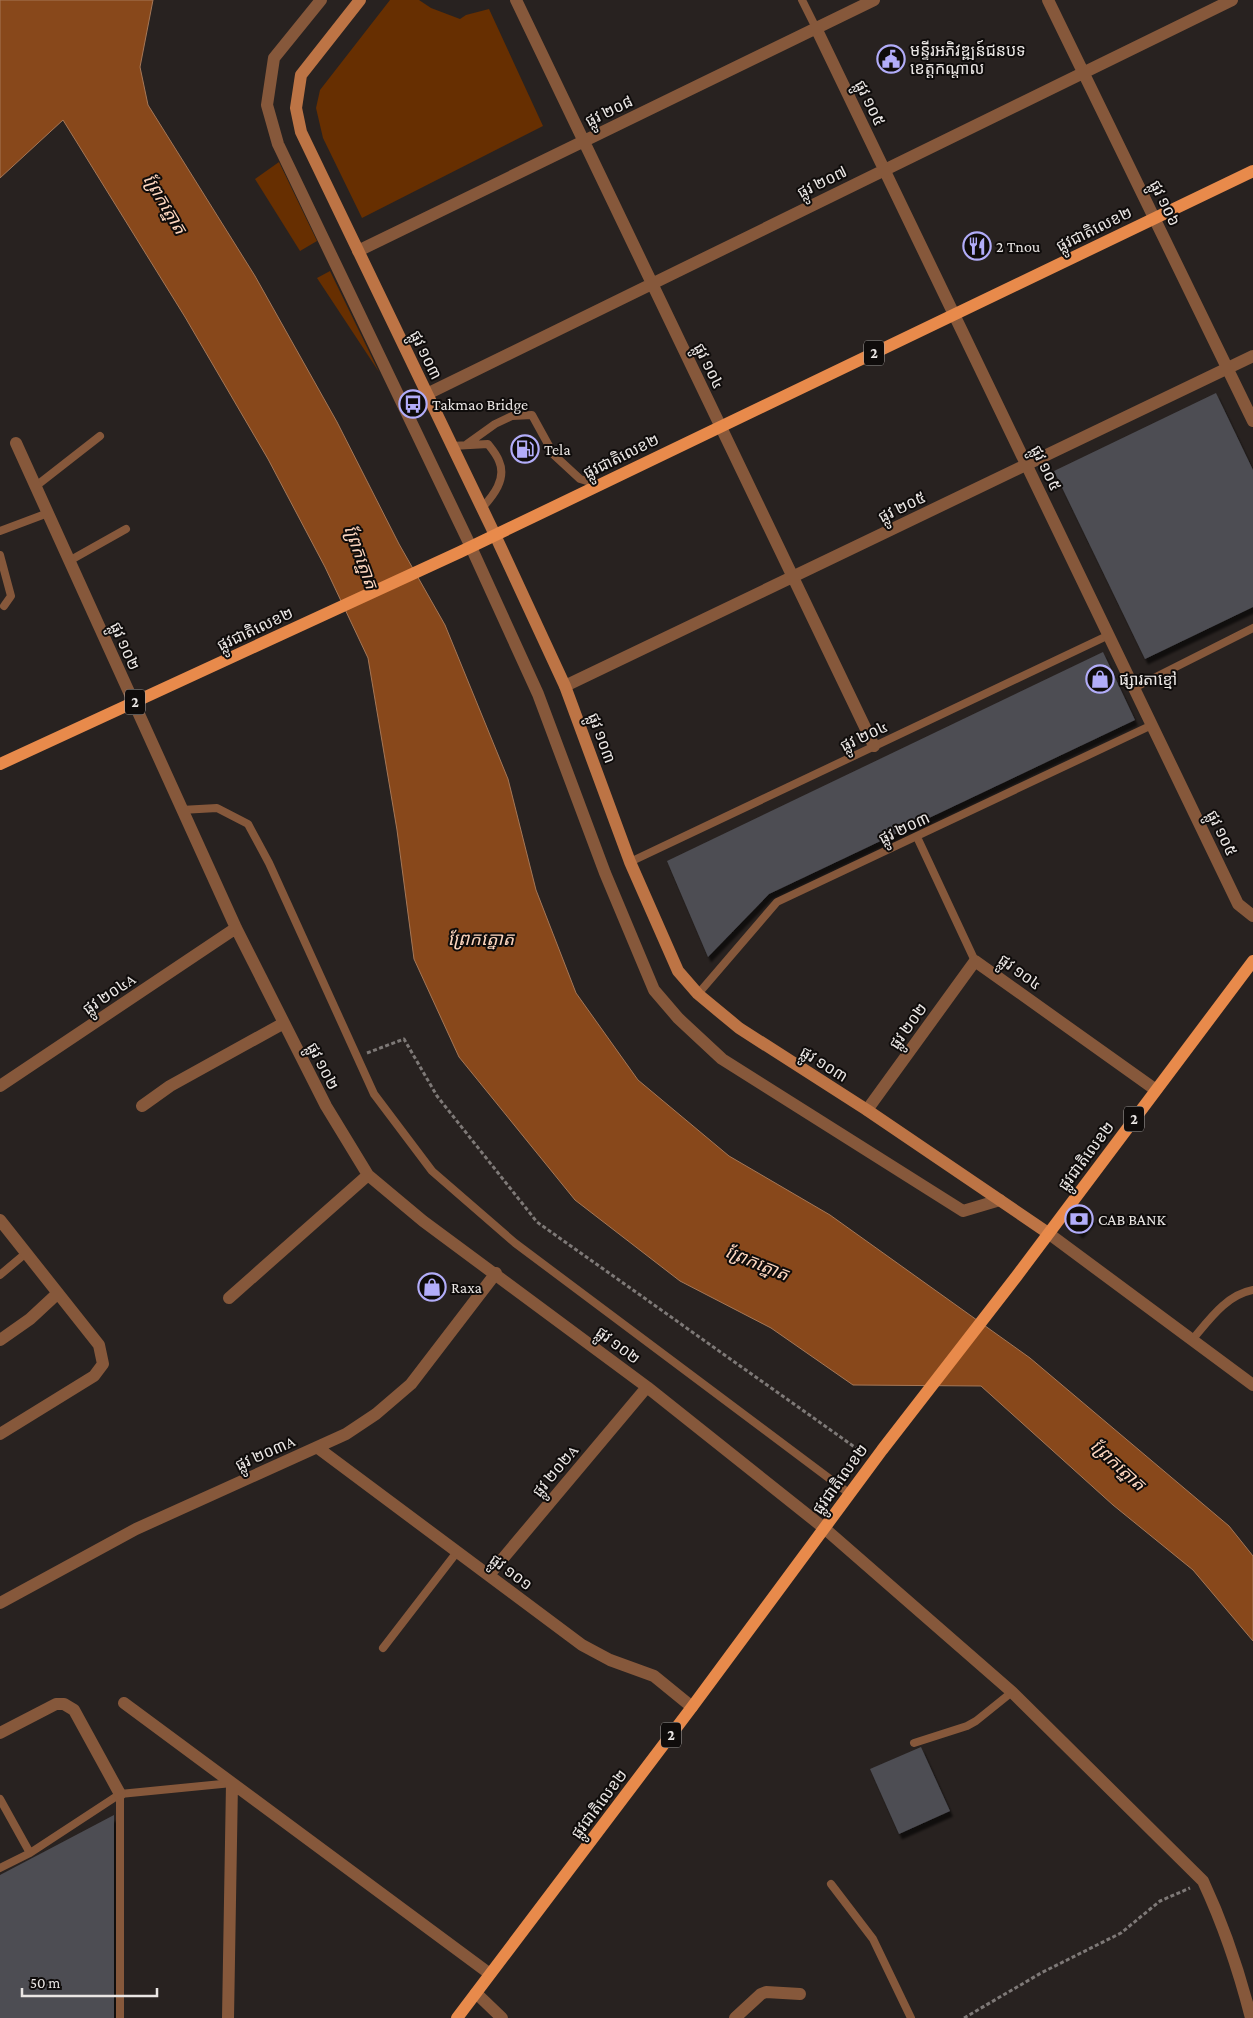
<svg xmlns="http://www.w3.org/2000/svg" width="1253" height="2018" font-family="'Crimson Pro','Noto Sans Khmer',serif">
<defs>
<filter id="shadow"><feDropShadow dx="3" dy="5.5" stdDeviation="1" flood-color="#0009"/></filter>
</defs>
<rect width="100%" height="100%" fill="#282220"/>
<path fill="#672f01" d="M390,0H419L431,8L460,19L466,15L489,9L543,126L362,218L323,138L316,108L320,90Z
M279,162L317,241L300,251L255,179Z
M330,271L379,372L317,278Z"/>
<path fill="#88481b" stroke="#a57757" d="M0,0H153L140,67L148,105L255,276L337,422L399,544L445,625L508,779L536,890L576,993L638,1080L729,1156L830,1215L1030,1358L1229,1526L1253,1556V1641L1193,1570L1113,1505L981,1386L853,1385L771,1328L680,1281L575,1200L459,1057L414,959L397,830L368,658L325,567L268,459L185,317L63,120L0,178Z"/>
<path fill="#4d4d53" filter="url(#shadow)" d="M1216,393L1253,470V607L1145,659L1054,471Z
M1103,652L1135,720L769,894L708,957L667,861Z
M1078,1207L1093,1218L1080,1233L1067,1222Z
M921,1747L950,1811L899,1834L870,1769Z
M114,1815V2018H0V1875Z"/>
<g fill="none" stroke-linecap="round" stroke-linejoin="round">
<path stroke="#7e7977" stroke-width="3" stroke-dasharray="4 2.5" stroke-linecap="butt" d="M367,1053L404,1039L437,1096L537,1222L863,1453
M964,2018L1041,1973L1121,1933L1160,1901L1190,1888"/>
<path stroke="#86583b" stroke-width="8" d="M802,0L816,28
M467,444L495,424L512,416L532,415L554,455L580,479L600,485
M452,446L488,444C492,449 497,455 499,461C507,479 493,496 482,508
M36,486L100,436
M0,531L48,513
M0,555L11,596L4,606
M69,561L126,529
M1134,688L1253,628
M181,810L217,808L248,824L269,863L374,1094L432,1171L515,1243L850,1494
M917,837L975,961
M630,862L1109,635
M698,994L777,902L1152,725
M0,1275L26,1253
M1192,1340C1209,1320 1226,1295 1253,1290
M383,1648L457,1552
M914,1743L967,1726L976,1721L1012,1692
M0,1799L30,1853
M0,1868L30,1853L120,1794L232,1783
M831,1884L873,1939L911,2018
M120,2018V1794"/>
<path stroke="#86583b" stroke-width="12" d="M321,0L274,58L267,105L278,144L471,547L538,694L605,873L654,990L678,1018L722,1059L963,1211L1000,1200
M516,0L874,746
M1048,0L1253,421
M816,28L1238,904L1253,916
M358,251L874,0
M427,394L1232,0
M16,443L236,928L326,1106L368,1175L423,1221L647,1387L824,1528L1012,1692L1203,1881C1224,1926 1239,1971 1251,2018
M565,686L1253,356
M0,1086L236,928
M142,1106L170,1086L284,1023
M867,1110L975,961L1156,1090
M0,1220L99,1345L103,1364L94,1376L0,1434
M1048,1233L1253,1385
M229,1298L368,1175
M0,1340L30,1319L58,1293
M318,1448L582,1645L610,1660L654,1676L692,1707
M489,1575L647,1387
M0,1603L136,1529L346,1434L376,1414L411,1384L496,1273
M124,1703L490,1974
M0,1733L56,1704H64L74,1710L120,1794
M476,1993L502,2018
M228,2018L232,1783
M735,2018L761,1994L766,1992L800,1994"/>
<path stroke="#bd7445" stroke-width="12" d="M360,0L301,75L296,108L301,132L495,535L565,686L630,862L678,971L698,994L739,1028L867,1110L1048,1233"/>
<path stroke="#e88a4b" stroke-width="12" d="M0,764L460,552L1253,171
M457,2018L692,1707L882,1450L1016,1277L1253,961"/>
</g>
<defs>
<g id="civic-ring" transform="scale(1.4375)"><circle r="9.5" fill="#0f0c0b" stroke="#b2adf9" stroke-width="1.5"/><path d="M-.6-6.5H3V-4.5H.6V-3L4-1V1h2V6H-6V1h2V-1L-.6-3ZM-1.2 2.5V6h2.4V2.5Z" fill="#b2adf9"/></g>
<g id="restaurant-ring" transform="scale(1.4375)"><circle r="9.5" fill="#0f0c0b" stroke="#b2adf9" stroke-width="1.5"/><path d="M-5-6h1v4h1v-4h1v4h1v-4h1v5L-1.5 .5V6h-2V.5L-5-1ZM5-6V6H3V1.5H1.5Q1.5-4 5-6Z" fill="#b2adf9"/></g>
<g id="bus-ring" transform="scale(1.4375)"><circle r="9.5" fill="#0f0c0b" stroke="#b2adf9" stroke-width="1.5"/><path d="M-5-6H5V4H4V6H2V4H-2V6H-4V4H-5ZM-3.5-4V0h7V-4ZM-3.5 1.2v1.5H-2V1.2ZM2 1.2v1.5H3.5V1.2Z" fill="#b2adf9"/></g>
<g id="fuel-ring" transform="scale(1.4375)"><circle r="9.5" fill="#0f0c0b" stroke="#b2adf9" stroke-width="1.5"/><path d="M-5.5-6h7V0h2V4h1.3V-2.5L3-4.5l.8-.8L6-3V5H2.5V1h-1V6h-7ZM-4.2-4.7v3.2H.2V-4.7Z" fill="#b2adf9"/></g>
<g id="shop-ring" transform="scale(1.4375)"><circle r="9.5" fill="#0f0c0b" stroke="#b2adf9" stroke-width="1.5"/><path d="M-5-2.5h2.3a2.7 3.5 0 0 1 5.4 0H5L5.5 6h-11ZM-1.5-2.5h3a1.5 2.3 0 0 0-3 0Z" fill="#b2adf9"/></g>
<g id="bank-ring" transform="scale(1.4375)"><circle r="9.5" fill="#0f0c0b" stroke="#b2adf9" stroke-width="1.5"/><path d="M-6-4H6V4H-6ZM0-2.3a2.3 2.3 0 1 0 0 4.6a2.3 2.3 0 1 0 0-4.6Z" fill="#b2adf9"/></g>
</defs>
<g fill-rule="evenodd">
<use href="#civic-ring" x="891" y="59"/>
<use href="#restaurant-ring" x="977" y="246"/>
<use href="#bus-ring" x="413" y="404"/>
<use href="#fuel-ring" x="525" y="449"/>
<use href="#shop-ring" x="1100" y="679"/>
<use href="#bank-ring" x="1079" y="1219"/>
<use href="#shop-ring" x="432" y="1287"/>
</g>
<g text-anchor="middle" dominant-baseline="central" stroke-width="4" stroke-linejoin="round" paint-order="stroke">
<g fill="#0f0c0b" stroke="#a8a5a3" stroke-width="1">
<rect x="864" y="340.5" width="20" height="25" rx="4"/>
<rect x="125" y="689.5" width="20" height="25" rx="4"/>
<rect x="1124" y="1106.5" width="20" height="25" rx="4"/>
<rect x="661" y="1722.5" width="20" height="25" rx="4"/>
</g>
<g font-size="15" font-weight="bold" fill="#eae6e4">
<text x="874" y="353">2</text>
<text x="135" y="702">2</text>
<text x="1134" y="1119">2</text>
<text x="671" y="1735">2</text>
</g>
<g font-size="16" fill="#eae6e4" stroke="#0f0c0b" text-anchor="start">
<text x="910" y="50">មន្ទីរអភិវឌ្ឍន៍ជនបទ<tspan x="910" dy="18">ខេត្តកណ្តាល</tspan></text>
<text x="996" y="246">2 Tnou</text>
<text x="432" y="404">Takmao Bridge</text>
<text x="544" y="449">Tela</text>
<text x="1119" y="679">ផ្សារតាខ្មៅ</text>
<text x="1098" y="1219">CAB BANK</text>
<text x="451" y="1287">Raxa</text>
</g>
<g font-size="16" fill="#eae6e4" stroke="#0f0c0b">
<text transform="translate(870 103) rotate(64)">ផ្លូវ ១០៥</text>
<text transform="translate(609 111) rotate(-26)">ផ្លូវ ២០៨</text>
<text transform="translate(822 182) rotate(-26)">ផ្លូវ ២០៧</text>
<text transform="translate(1165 203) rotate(64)">ផ្លូវ ១០៦</text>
<text transform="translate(1094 229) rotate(-26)">ផ្លូវជាតិលេខ២</text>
<text transform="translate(426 355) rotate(64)">ផ្លូវ ១០៣</text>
<text transform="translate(709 366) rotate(64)">ផ្លូវ ១០៤</text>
<text transform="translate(621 456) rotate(-26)">ផ្លូវជាតិលេខ២</text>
<text transform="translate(1046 468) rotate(64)">ផ្លូវ ១០៥</text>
<text transform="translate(902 507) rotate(-26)">ផ្លូវ ២០៥</text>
<text transform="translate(255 629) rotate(-25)">ផ្លូវជាតិលេខ២</text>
<text transform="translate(125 646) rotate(66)">ផ្លូវ ១០២</text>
<text transform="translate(864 736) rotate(-25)">ផ្លូវ ២០៤</text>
<text transform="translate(602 738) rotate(70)">ផ្លូវ ១០៣</text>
<text transform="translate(904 828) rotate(-25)">ផ្លូវ ២០៣</text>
<text transform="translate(1222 833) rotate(64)">ផ្លូវ ១០៥</text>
<text transform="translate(1020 972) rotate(36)">ផ្លូវ ១០៤</text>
<text transform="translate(109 994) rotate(-34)">ផ្លូវ ២០៤A</text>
<text transform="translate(908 1026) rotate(-54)">ផ្លូវ ២០២</text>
<text transform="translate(824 1064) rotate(32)">ផ្លូវ ១០៣</text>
<text transform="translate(323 1066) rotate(63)">ផ្លូវ ១០២</text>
<text transform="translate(1086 1156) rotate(-53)">ផ្លូវជាតិលេខ២</text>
<text transform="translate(618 1345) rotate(37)">ផ្លូវ ១០២</text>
<text transform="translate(265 1453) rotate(-24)">ផ្លូវ ២០៣A</text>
<text transform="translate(555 1471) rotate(-50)">ផ្លូវ ២០២A</text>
<text transform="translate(840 1479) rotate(-54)">ផ្លូវជាតិលេខ២</text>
<text transform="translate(511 1572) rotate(37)">ផ្លូវ ១០១</text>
<text transform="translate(599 1804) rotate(-53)">ផ្លូវជាតិលេខ២</text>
</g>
<g font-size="18" font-style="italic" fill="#fcd5be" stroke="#0f0c0b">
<text transform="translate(165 204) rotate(59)">ព្រែកត្នោត</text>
<text transform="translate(361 557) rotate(70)">ព្រែកត្នោត</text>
<text x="481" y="939">ព្រែកត្នោត</text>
<text transform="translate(757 1263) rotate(22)">ព្រែកត្នោត</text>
<text transform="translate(1118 1465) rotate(42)">ព្រែកត្នោត</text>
</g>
</g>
<path d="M22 1988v8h135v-8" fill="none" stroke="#eae6e4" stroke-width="2.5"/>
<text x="30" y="1988" font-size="15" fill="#eae6e4" stroke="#0f0c0b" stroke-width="4" paint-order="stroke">50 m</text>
</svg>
